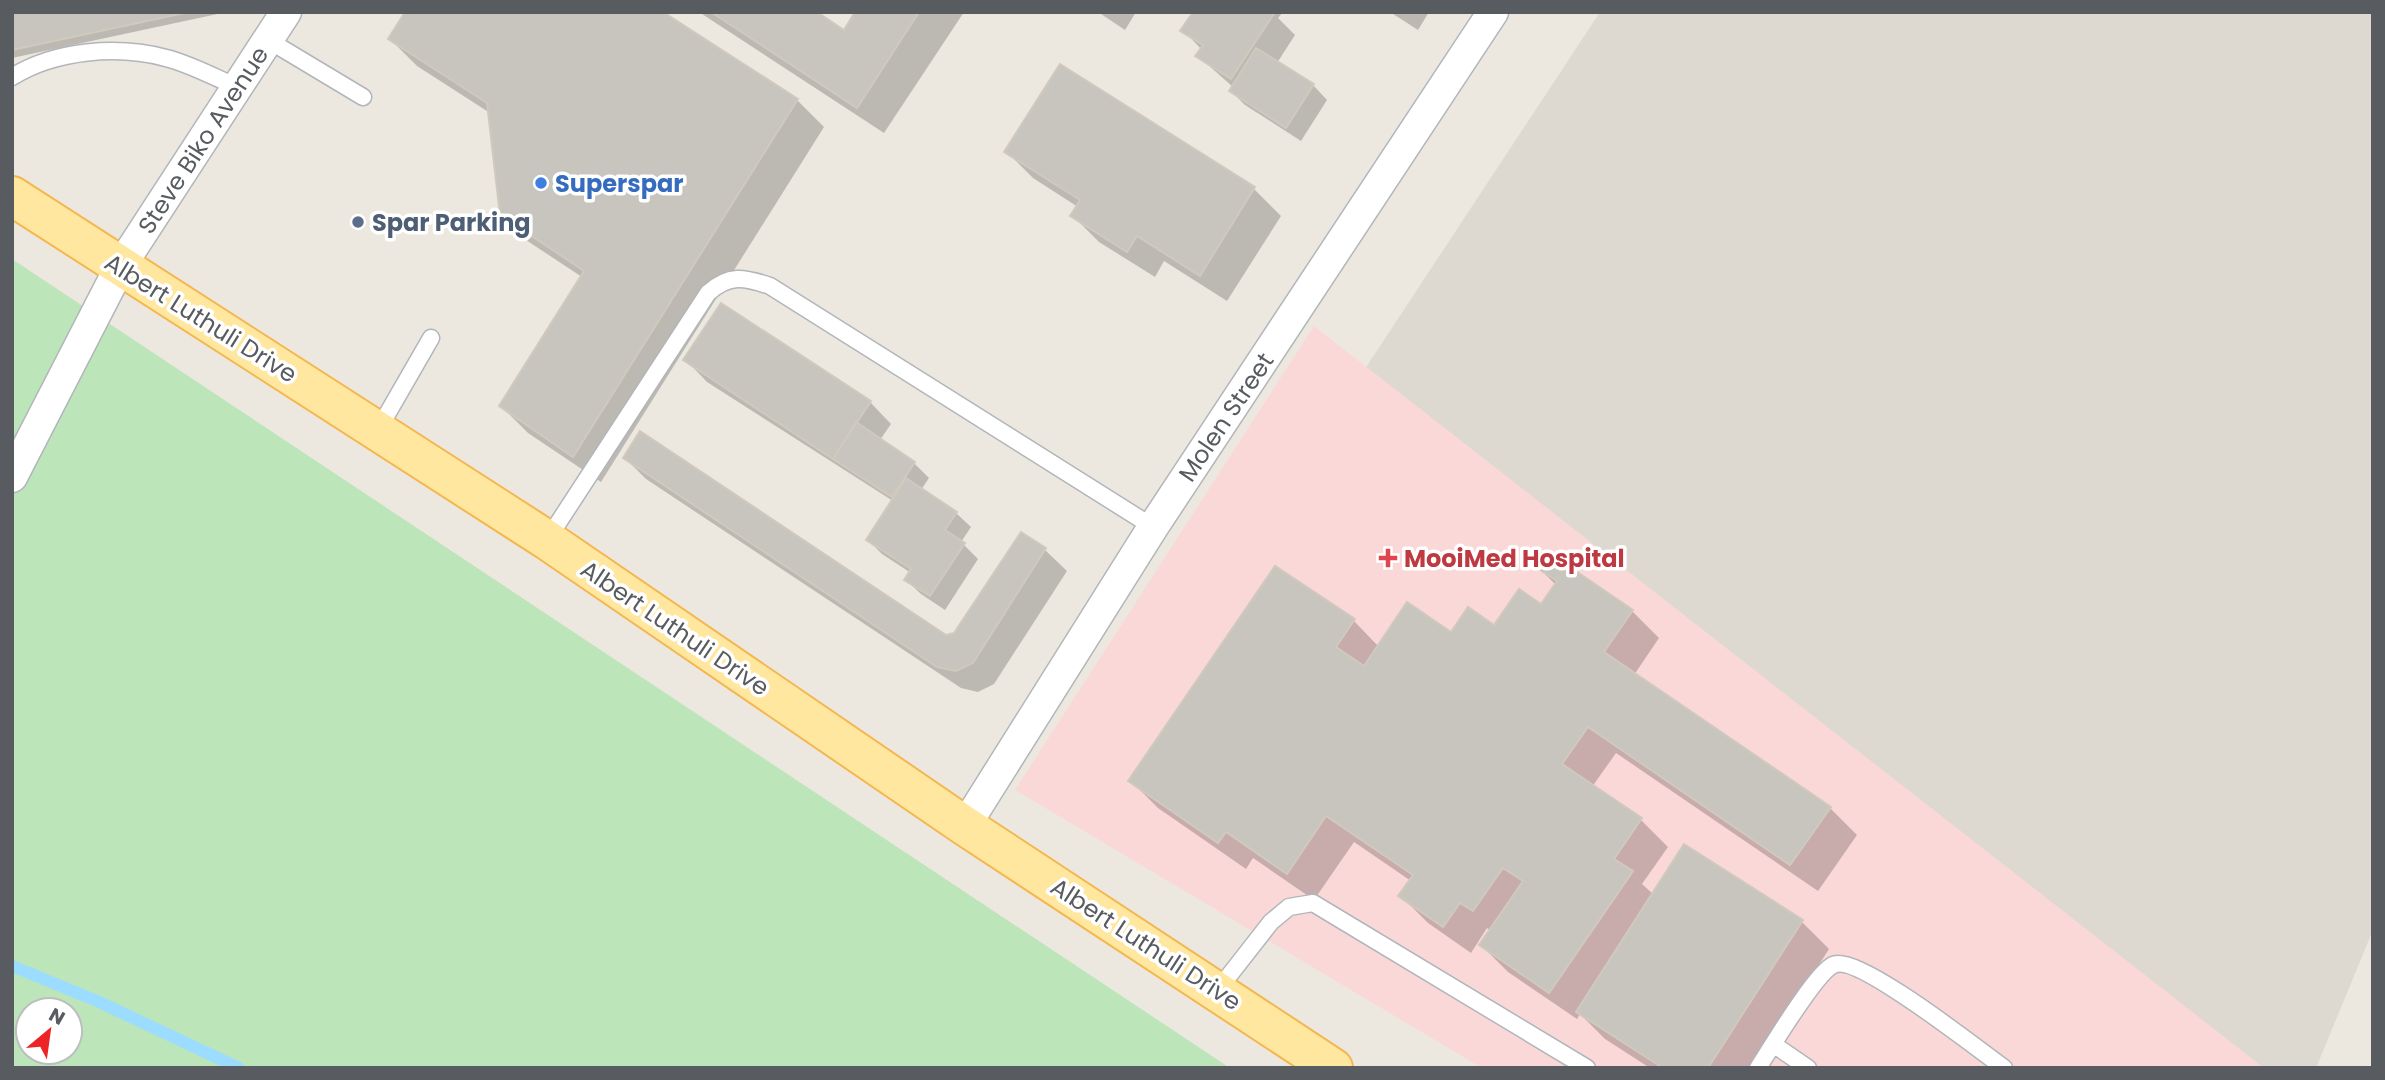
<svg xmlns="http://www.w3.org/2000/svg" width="2385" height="1080" font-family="Poppins,sans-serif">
<rect width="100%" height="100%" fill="#ece8df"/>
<path fill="#ded9d0" d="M1600,12H2373V930L2316,1068H2211L1355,384Z"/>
<path fill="#fbd8d8" d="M1314,326L2264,1068H1482L1015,790Z"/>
<path fill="#bde5ba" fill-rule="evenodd" d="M12,259L1230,1068H12ZM28,1010H70V1052H28Z"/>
<path fill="#0003" d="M12,12H227L12,58Z
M699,12H813L844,32L857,12H964L884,133Z
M1098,12H1136L1125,30Z
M1195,12H1283L1278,18L1295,35L1277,63L1313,85L1327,100L1301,141L1245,105L1231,91L1233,87L1198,56L1202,50L1183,30Z
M1390,12H1429L1418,30Z
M390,39L797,100L824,127L601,482L528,433L501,406L582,277L529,242L501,215L490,113L417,66Z
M1006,151L1254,189L1281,216L1227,301L1164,261L1155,277L1099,242L1072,215L1078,207L1033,178Z
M686,360L870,402L891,424L880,440L914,463L929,478L921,490L956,513L971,527L961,542L978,559L945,610L921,594L906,580L911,573L882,554L868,540L893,501L707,382Z
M625,458L945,636L955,635L1021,535L1045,550L1067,571L994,684L978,692L961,688L646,479Z
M1539,568L1632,611L1659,638L1634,675L1830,808L1857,835L1818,891L1616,753L1592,787L1641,820L1668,847L1642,884L1653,894L1802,922L1829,949L1753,1068H1650L1605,1039L1580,1014L1577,1019L1508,972L1481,945L1491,931L1487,928L1471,953L1428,923L1401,896L1411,881L1354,842L1314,900L1253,858L1246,869L1158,808L1131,781L1354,621L1379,647L1495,627L1541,606L1556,585Z"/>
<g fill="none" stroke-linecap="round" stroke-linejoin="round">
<path stroke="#9bdcff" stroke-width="12" d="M12,966L97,1001L239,1068"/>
</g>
<path fill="#c8c4be" stroke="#d0c9bd" stroke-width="2" d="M12,12H189L12,50Z
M405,12H663L798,99L573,457L499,406L584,271L500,215L487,103L388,39Z
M711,12H817L844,30L855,12H919L857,108Z
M1193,12H1275L1231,79L1195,56L1203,45L1180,31Z
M1256,48L1314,84L1286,128L1229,91Z
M1060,64L1255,187L1200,276L1137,236L1127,252L1070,216L1080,200L1004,152Z
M721,303L871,401L833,459L683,360Z
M856,422L915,462L892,497L833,459Z
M640,431L946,635L954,633L1021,532L1046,548L973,663L956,671L937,667L623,458Z
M906,478L957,512L945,530L965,543L930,596L904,580L911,569L866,540Z
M1548,552L1633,610L1604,652L1831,807L1790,865L1588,727L1562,764L1642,818L1614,859L1633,871L1549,993L1479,945L1523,881L1503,868L1473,911L1460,903L1443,927L1398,896L1413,875L1326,816L1287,874L1226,832L1218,843L1128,781L1275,566L1355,619L1336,647L1364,666L1407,602L1451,632L1468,607L1494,625L1519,589L1541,604L1557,581L1537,568Z
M1684,844L1803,920L1708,1068H1663L1576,1012Z"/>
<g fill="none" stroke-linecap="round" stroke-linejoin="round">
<g stroke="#b2b6ba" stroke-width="19">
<path id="lane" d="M268,40L363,97
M12,77C55,50 118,45 166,58C190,64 214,77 237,87
M378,430L431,338
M547,540L708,293C729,274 744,277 770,286L1153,527
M1217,991L1271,922L1289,907L1313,903L1587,1068
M1773,1044L1808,1068
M1758,1068C1771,1048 1815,974 1833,965C1857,953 1979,1050 2004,1068"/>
</g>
<g stroke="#b2b6ba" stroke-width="33">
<path id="street" d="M12,477L120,267L286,12
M965,826L1153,527L1493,12"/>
</g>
<g stroke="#f4b74f" stroke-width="42">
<path id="primary" d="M12,196L547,540L965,826L1333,1068"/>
</g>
<use href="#lane" stroke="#fff" stroke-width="16"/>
<use href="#street" stroke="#fff" stroke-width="30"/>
<use href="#primary" stroke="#ffe7a0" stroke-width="38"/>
</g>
<circle fill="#3f7fe0" stroke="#fff" stroke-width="2.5" cx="541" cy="183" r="7"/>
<circle fill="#5c6f8a" stroke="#fff" stroke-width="2.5" cx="358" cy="222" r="7"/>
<path fill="#e0444e" stroke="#fff" stroke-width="2.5" d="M1384.5 547.5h7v7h7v7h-7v7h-7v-7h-7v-7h7z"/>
<g text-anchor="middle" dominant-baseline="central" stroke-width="7" stroke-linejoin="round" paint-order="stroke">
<g font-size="24" fill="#585c60" stroke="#fff">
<text transform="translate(203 140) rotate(-57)">Steve Biko Avenue</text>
<text transform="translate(201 318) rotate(32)">Albert Luthuli Drive</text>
<text transform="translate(1226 417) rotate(-56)">Molen Street</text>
<text transform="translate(675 628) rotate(34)">Albert Luthuli Drive</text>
<text transform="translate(1146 944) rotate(33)">Albert Luthuli Drive</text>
</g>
<g font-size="24" font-weight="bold" fill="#366cbe" stroke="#fff" text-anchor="start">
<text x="555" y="183">Superspar</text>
</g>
<g font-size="24" font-weight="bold" fill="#4e5e75" stroke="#fff" text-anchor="start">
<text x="372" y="222">Spar Parking</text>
</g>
<g font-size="24" font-weight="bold" fill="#be3a42" stroke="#fff" text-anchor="start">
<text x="1404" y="558">MooiMed Hospital</text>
</g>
</g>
<rect width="2385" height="1080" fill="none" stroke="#585c60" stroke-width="28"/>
<g transform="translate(49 1031) rotate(29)"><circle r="33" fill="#ffffff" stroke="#bcbebf" stroke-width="2"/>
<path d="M0-5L12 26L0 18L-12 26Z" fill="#ec2426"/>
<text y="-10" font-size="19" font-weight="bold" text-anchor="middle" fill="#585c60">N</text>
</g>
</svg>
